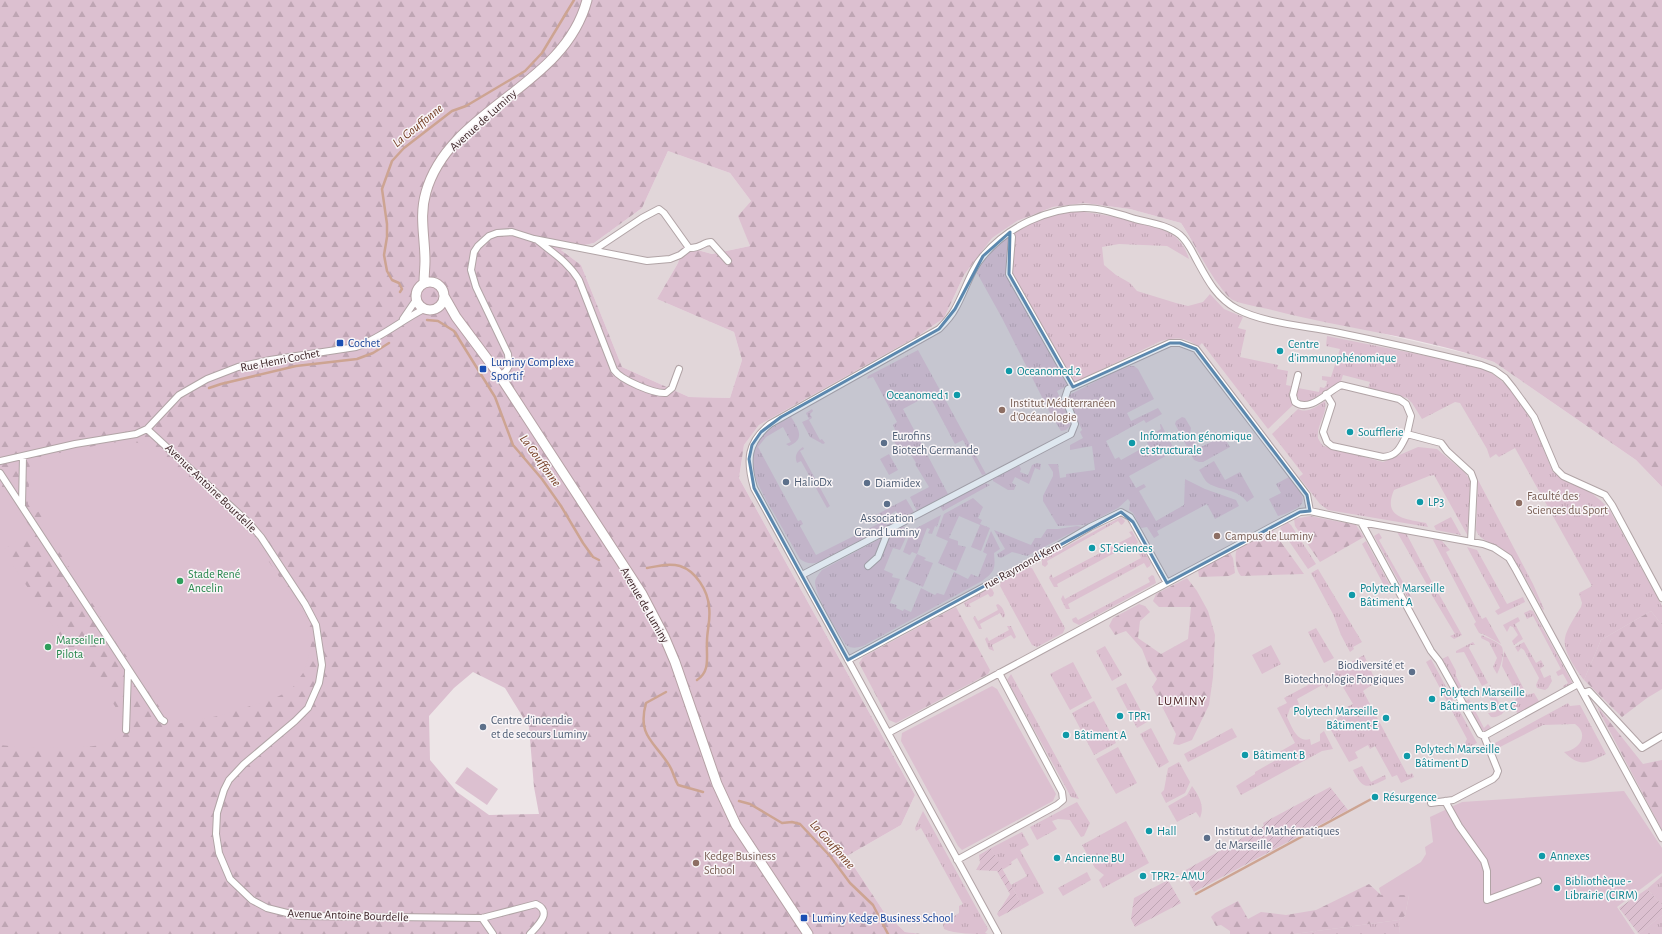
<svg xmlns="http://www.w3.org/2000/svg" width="1662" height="934" font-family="'Alegreya Sans',sans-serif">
<defs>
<pattern id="grass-tufts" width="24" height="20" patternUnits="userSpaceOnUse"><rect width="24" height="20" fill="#dcc0d0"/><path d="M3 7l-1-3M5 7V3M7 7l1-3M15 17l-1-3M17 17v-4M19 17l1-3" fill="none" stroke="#bea5b3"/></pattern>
<pattern id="forest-firs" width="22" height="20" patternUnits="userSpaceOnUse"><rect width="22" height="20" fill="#dcc0d0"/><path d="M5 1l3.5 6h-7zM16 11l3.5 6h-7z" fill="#bea5b3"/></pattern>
<pattern id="garden-furrows" width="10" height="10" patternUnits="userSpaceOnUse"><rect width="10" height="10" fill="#dcc0d0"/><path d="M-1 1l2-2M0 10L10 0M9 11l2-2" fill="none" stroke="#bea5b3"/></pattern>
</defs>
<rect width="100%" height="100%" fill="#ede5e7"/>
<path fill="#e1d6d9" d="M668,151L730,173L751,201L739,216L750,246L712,254L683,246L678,263L657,299L734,332L742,360L730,398L689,397L622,367L581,265L561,250L594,243L642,208Z
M1084,203L1130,209L1181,223L1220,287L1392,336L1469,354L1494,362L1636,460L1662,487V934H922L905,932L884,912L847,856L901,825L915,795L739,478L744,445L759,425L918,336L944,318L964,275L991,238L1017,221L1053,207Z"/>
<path fill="url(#grass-tufts)" d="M1077,211C1100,214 1157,223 1174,236C1181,241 1187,251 1189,259L1167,246L1119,244L1102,247L1104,265L1116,275L1130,283L1137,291L1176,303L1188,306L1203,302L1210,294L1224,309L1243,317L1238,328L1246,330L1240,357L1278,365L1277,369L1288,371L1286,385L1291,386L1289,395L1293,405L1268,429L1202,343L1198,347C1187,337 1175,337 1161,341L1057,391L1068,416L1070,426L1066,430L1061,431L1050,413L1002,318L977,273C981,266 984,260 989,254C1009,227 1045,216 1077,211Z
M1327,336L1477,366C1521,383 1536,432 1553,472C1562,480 1574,483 1584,489C1594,494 1602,501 1609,509L1662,606V625L1651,611L1601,640L1584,680C1577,671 1562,650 1565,638C1566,630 1576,615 1581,607L1582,603L1579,593L1592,586L1515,448L1499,457L1496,454L1490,458L1487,449L1460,403L1455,402L1422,419L1412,403L1407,398L1368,388L1370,382L1343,375L1341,381L1310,401L1305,403L1301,402L1296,394L1298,388L1319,392L1320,387L1324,388L1326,386L1327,381L1322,380V376L1331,377L1340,349L1326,346Z
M918,350L986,474L982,475L963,440L955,444L929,395L903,409L948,494L917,511L910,497L929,487L915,464L916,463L910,453L908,454L904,446L898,449L891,435L896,432L893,425L897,422L873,377L867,379L868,376Z
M1126,366H1134L1138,369L1154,399L1127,413L1131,421L1158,408L1162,414L1146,423L1144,420L1106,441L1115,459L1119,457L1121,460L1148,445L1147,442L1150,440L1148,437L1161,429L1160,425L1161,424L1175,451L1129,476L1136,488L1144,484L1146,487L1139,491L1156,521L1184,505L1185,479L1205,489L1236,500L1239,506L1215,519L1207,504L1157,531L1159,535L1154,538L1147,527L1141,528L1133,513L1129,510L1130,502L1128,499L1118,508L1085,525L1058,526L1043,501V496L1053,476V472L1048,464H1058L1060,478L1066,477V474L1095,470L1092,446L1070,450V445L1083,438L1080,432L1082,430L1068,398L1069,395Z
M1325,401C1328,414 1316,425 1318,438C1319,441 1322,444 1323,446L1383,462L1418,447L1437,449L1465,473L1470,480L1469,538L1434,475L1429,476L1394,490C1382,518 1406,519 1426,523L1428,527L1328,510L1320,504L1299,477L1303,474L1272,434L1298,409C1308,414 1317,406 1325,401Z
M812,409L813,411L810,414L812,418L809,420L820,440L822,439L825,443L823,444L810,437L802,422L809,419L806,413Z
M791,417C798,428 806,439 789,446L786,444L791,442L783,427L766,437L758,447L798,521L801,520L803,524L800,526L816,555L884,521L886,525L900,518L896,511L876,523L872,517L906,499L914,512L819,562C811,564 807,564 800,559C792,545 784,531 776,517C762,493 740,461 763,436C771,427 782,422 791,417Z
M1182,417L1185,418L1191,428L1190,434L1199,448L1223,436L1230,447L1203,462H1199L1194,460L1175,424L1176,421Z
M803,447L804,449L800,451L830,506L827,508L801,461L797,463C794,456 797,451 803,447Z
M889,454L898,470L889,475L880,459Z
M1214,461L1225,480L1240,472L1254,497L1247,502C1237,488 1220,491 1208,483C1204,480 1202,474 1199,470Z
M1037,463L1041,464L1040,470L1035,468L1029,484L1015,477L1012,483L1016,485L1014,490H1008L993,481V479L1019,465L1021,469L1020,472L1028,475L1032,465Z
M1289,477C1297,488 1313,502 1293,510C1288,513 1283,515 1278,516L1269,499L1281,493L1276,484Z
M1478,480L1533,584L1544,609L1543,610C1531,589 1521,566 1503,550C1494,542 1480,542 1476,530Z
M985,483L990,485L943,511L940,506Z
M973,498L983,507L978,518L982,520L980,524L990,528L981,551L971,547L980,525L959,516L949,538L958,541V545L966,547L956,571L938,563L948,541L936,536L944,514Z
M941,515L937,527L935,526L932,534L928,533L930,529L927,528L917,554L926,558L924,560L933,563L923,587L905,579L917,554L912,552L910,555L903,552L911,531Z
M1121,517L1125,521L1123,524L1121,525L1118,521L1049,560L1047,561L1048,564L1045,567L1042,565V560L1045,558Z
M1451,517L1461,535L1436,530L1434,526Z
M1287,522L1291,525L1316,564L1308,569L1280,528Z
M903,526L908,533L900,550L893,548L884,570L893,574L892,577L900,579L890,603L897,605L896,608L903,611L904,609L911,612L921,588L935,595L937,593L944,595L954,572L968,579L971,574L978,577L987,554L983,552L991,531L1000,549L994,553C995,568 996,571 982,581L863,646C856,648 852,649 846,645C837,630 817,600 815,583C815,578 819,574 822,570Z
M1077,526L1082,527L1027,556L1012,552L1001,558L998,557L997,554L1005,549L994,530L1031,545L1035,538H1041L1047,529H1058Z
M1132,531L1138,542L1135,546L1133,543L1057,584L1058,587H1054L1049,578L1051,574L1053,578L1132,536L1129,532Z
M1397,532L1406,533L1434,586L1429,588Z
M1379,533L1382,538L1379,540L1412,598L1409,600L1374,536Z
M1432,538L1442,541L1450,550L1446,552L1482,619L1486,617L1501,644L1483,634L1479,633L1474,624L1476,622Z
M1366,541L1393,591L1388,593L1362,544Z
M1467,547L1477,550L1507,604L1523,597L1525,602L1498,615L1495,611L1500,608Z
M1142,553L1146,554L1151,563L1150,566L1147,568L1144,563L1068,604L1070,609H1066L1061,599L1063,595L1065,599L1141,558L1139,554Z
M1027,567L1032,568L1065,628L1063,633L1037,647L1032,645L1000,586L1001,581Z
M1318,569L1362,642L1353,647L1354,649L1350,652L1341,635L1333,614L1311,573Z
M1152,575L1154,576L1156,583L1079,625L1073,622L1072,619L1076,617L1078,620L1150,582L1148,578Z
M988,588L992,589L994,593L993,596L990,597L988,594L969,604L971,607H966L964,603Z
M1436,589L1462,635L1454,639L1450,636L1455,634L1430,592Z
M998,604C1002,606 1005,612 1005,616L1003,618L1000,613L980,624L982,629H979L973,618L975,616L978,621L998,610L996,605Z
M1530,610L1533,611L1572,682L1573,685L1565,689L1563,686L1568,683L1563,674L1558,676L1556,672L1561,669L1533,616L1527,619L1524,613Z
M1518,617L1520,621L1515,624L1523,639L1514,645L1512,641L1518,635L1513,627L1510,626L1507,632L1503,625Z
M1007,626H1011L1016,637L1014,639L1011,635L992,645L994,651L989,649L985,639L987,637L989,641L1009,630Z
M1316,628L1334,658L1324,663L1308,632Z
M1482,635C1487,638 1499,642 1502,647C1505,654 1500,668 1497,674L1493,667L1497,658L1489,642L1481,638Z
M1473,642L1475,645H1470L1469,648L1488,683L1482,686L1464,652L1456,653V651Z
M1524,642L1536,663L1541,660L1544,666L1540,669L1544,678L1550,675L1552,681L1548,688L1545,690L1537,688L1536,685L1539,678L1524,650L1521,648L1518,652L1515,647Z
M1271,645L1281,664L1262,674L1252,655Z
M1105,646L1122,675L1112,681L1096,651Z
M1504,651L1527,695L1534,693L1540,703L1518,715L1513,703L1518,696L1502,666Z
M1364,655L1376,682L1363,691L1407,774L1409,775L1412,773L1414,777L1401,783L1397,775L1392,777L1375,746L1370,749L1368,745L1355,752L1358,758L1349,762L1327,723L1349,712L1347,707L1353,704L1337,677L1332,680L1330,674Z
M1448,656L1456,671V676L1465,694L1461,697L1442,663V659Z
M1431,659L1453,700L1448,703L1426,662Z
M1073,662L1092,698L1070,710L1050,674Z
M1011,674L1079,799L1071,797L1007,680Z
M1323,677L1328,685L1327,689L1324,684L1297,699L1299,704L1290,708L1287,717C1292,727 1297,743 1310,739L1311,745L1320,741V734L1324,731L1333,749L1322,751L1241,795L1236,786L1255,774V772L1276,760L1274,755L1295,743L1277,708L1287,703L1284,698Z
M1126,683L1147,722L1137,728L1116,688Z
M1490,685L1500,705L1507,706C1505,713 1499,718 1491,717L1488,713L1496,712V709L1484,689Z
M1469,699L1484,728L1488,724L1492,729L1487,732L1479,729L1464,702Z
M1094,701L1116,743L1094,755L1072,713Z
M1568,703L1570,706L1580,705L1606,754C1588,763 1580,768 1564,752C1579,750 1590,735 1575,724L1543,725L1498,748L1495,743Z
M1457,706L1477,743L1463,750L1460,745L1465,743L1467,739L1451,709Z
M1151,728L1169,762L1159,768L1140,734Z
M1232,728L1237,737L1188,762L1184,754Z
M1118,747L1137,783L1116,794L1096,759Z
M1179,762L1190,782L1185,793L1166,803L1161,793L1164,790L1168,768Z
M1362,766L1371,782L1385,775L1386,779C1368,788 1363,791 1353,770Z
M1192,786C1199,796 1205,806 1200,818L1196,812L1177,822L1168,806L1187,795Z
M1077,802L1090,823L1084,836L1081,837L1070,820L1058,819L1052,821L1057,829L1037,840L1030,827Z
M923,811L988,929L985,933L988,934C975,934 955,934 944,929L943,924L959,913V906L963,904L921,828L916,831L915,828Z
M1126,821L1149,863L1103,888L1099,880L1104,875L1095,868L1082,845Z
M1022,832L1029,845L1020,850L1044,893L1022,905L1011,885L1027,876L1017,858L1011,862L1012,864L1002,870L991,848Z
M1087,872L1091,880L1063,896L1058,888Z
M1662,876V905L1647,889Z
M1662,915V934H1639Z
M1399,920L1400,934H1294Z"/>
<path fill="url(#forest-firs)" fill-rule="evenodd" d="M0,0H1662V487L1636,460L1494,362C1423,337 1346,329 1272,310C1264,308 1236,303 1231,299C1213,283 1195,244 1181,223L1130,209L1084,203L1053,207L1017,221L992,238L964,275L944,318L918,336L759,425L744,445L739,478L915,795L901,825L847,856L884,912L905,932L922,934H0ZM668,151L730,173L751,201L738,216L750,246L712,254L683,246L678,263L657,299L734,332L742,360L730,398L689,397L622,367L581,265L561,250L594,243L642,208ZM473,672L505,688L529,727L534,787L539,814L489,815L457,792L430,760L429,716L454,688Z
M1310,516L1356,525L1364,537L1320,562L1295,526L1294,519Z
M1270,531H1273L1304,574L1241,576C1236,571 1234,555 1237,549Z
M1230,553L1233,558L1235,573L1229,576L1199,577L1198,570Z
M1187,578L1197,591L1208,611L1215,635L1213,677L1209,705L1192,740L1179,745L1173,744L1176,734L1152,687L1157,679L1149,667L1142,649L1126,631L1115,635L1109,626L1113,618L1139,604L1145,606L1150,612L1140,621L1138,638L1161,654L1188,639L1191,607H1159L1153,601L1156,594Z
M956,607L990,670L988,674L896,723L889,720L859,663L863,657Z
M1651,611L1662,625V689L1647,698L1622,717L1584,680L1601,640Z
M1598,707L1643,764L1662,760V830L1598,709Z
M1369,884L1381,895H1409L1405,916L1399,920L1294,934H1230V931L1221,925L1216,926L1211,917L1215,913L1238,901L1248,919L1261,912L1286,915L1316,910Z"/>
<path fill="#dcc0d0" d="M125,441L151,445L200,486L237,523L259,547L305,615L312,639L309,655L303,673L291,690L273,699L218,716L171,725L45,530C41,523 44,517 40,511L34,514L28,504L30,459L99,445Z
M0,484L33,531L3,550L53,626L57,625L61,631L58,634L80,667L87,663L120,714V735C118,737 116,740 113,741C96,751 22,748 0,745Z
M992,686L997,689L1056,794L1053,801L962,850L958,846L901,741L902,733Z
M467,767L498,789L487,805L455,783Z
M1624,791L1662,848V873L1617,907L1635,934H1400L1399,920L1405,916L1409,895H1381L1379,888L1421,862L1426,854L1425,847L1433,842L1430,817L1462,802Z"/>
<path fill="url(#garden-furrows)" d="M1330,787L1348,810L1194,892L1184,874V871L1264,826L1263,823Z
M991,848L1022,905L999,917L997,914L1010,894L997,871L976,870L980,863L979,855Z
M1168,880L1181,903L1135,927L1131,919L1134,898Z
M1647,889L1662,905V915L1639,934L1619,908Z"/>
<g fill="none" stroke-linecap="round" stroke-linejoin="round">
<path stroke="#cda492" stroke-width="2.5" d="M400,292L402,289L399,283L392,280L387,271L384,255L387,237V224L382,189L392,161L404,148L452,111L466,106L525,71L542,53L574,0
M427,320L438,321L454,331L495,397L513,445L542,479L561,506L583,543L593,557L599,560
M209,388L221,384L296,366L357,359L373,353L389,343
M647,568C658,566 669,563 680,566C696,571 708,591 709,607C711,619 707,630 707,641C706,656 711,671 697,680
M666,692L646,703C637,736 654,741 669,765C673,771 674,778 678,785L703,792
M739,801L750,804L782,823L792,822L800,824L830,856L850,883L873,905L888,934
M1196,894L1375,797"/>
<g stroke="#b1a4a6" stroke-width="8">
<path id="street" d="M1010,232L1012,237L1009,274L1073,387
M537,240C553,253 568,262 579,280L614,370C621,380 654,394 666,393L672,388L679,369
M594,250L642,218L659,209L664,213L689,248C700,249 703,242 711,242L728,261
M403,319L416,300
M1298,375L1293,395L1295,402C1310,413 1327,392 1341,385L1399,399L1406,404L1411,416L1407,434L1441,443L1447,451L1471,473L1474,481L1471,542
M500,376L506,371L509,366L508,354L476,287L471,270L474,252L478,246L489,236L497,233L512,232L534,239L647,261L670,259L680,255L689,248
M1326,394L1332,404L1323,432L1327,442L1332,446L1383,457C1398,456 1401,446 1407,434
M147,429L249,523L261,537L305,604L316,625L322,665L319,683L308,708L295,721L244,764L229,780L224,790L217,813L216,834L219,853L230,879L252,900L267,908L299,916L482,918L536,904C553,912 538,925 530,934
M0,461L75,444L136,434L147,429L179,395L207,379L238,367L270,360L356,347C381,338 400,321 424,309
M0,473L161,719L164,721
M22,505L23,456
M1361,522L1431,651L1439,661L1480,734L1484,736L1498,771L1496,776L1493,779L1453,800L1431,803
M868,566L878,557L889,529
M802,575L1071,434L1075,424L1065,398L1068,389L1170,343H1180L1196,349L1307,495L1310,511
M848,660L1034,560L1090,527L1121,512L1130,517L1133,522L1167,583
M1583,693L1589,691L1642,748L1662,736
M126,730L128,671
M888,733L1273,526L1300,512L1310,511L1361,522L1483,544L1494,548L1509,558L1516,570L1662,838
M1484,736L1578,684
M1445,801L1459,826L1484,861L1487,871V900L1538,881
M957,860L1057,805L1063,800L1062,792L999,673
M482,918L493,934
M998,934L754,488C746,460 747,443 770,424L939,329C945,323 951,317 955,309C965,292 970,270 984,255C1008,227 1047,208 1084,208C1101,208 1119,214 1135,219C1151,223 1168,225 1180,235C1187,241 1191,249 1195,257C1206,277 1215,297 1237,309C1263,323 1305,326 1335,332C1384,342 1432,353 1481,365L1494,370L1505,378L1513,388L1534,417L1556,469L1563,476L1605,495L1612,505L1662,598"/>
</g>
<g stroke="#b5a1a5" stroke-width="11">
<path id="secondary" d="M416 296a14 14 0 1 1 28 0a14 14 0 1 1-28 0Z
M424,283C424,275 425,268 425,261C425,237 419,216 426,192C450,108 564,88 587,0
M444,296L456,317L500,376L642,594L664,636L675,662L717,784L736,825L808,934"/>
</g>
<use href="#street" stroke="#fff" stroke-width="6"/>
<use href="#secondary" stroke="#fff" stroke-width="9"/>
</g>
<path fill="#5c88ae" fill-opacity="0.2" stroke="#5c88ae" stroke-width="3" stroke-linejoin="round" d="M1010,232L1009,274L1073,387L1170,343H1180L1196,349L1307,495L1310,511L1300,512L1167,583L1133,522L1121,512L848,660L754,488L749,459L752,445L761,432L781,417L939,329L955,309L983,256Z"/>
<g fill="#1a4fb4" stroke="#f9f5f7" stroke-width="1.5">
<rect x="336" y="339" width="8" height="8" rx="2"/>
<rect x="479" y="365" width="8" height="8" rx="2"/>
<rect x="800" y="914" width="8" height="8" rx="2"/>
</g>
<g fill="#0f9aa8" stroke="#f9f5f7" stroke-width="1.5">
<circle cx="1280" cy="351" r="4"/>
<circle cx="1009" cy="371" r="4"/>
<circle cx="957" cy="395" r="4"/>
<circle cx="1350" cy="432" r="4"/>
<circle cx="1132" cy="443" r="4"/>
<circle cx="1420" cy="502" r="4"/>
<circle cx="1092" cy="548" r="4"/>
<circle cx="1352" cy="595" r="4"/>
<circle cx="1432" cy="699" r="4"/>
<circle cx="1120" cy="716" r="4"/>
<circle cx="1386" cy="718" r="4"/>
<circle cx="1066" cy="735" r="4"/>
<circle cx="1245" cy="755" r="4"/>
<circle cx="1407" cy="756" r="4"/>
<circle cx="1375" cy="797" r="4"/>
<circle cx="1149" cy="831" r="4"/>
<circle cx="1542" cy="856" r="4"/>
<circle cx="1057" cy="858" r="4"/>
<circle cx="1143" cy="876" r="4"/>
<circle cx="1557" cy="888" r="4"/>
</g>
<g fill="#8d6e63" stroke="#f9f5f7" stroke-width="1.5">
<circle cx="1002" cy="410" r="4"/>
<circle cx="1519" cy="503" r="4"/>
<circle cx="1217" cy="536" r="4"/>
<circle cx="696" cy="863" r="4"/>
</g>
<g fill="#5c6f8a" stroke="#f9f5f7" stroke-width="1.5">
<circle cx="884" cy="443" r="4"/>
<circle cx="786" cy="482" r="4"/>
<circle cx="867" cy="483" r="4"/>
<circle cx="887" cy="504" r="4"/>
<circle cx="1412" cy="672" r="4"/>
<circle cx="483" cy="727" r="4"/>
<circle cx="1207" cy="838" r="4"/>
</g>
<g fill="#2e9e5b" stroke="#f9f5f7" stroke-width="1.5">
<circle cx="180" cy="581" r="4"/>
<circle cx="48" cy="647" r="4"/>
</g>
<g text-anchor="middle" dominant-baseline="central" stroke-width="3" stroke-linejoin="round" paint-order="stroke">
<g font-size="12" fill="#3d2528" stroke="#f9f5f7">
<text transform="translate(483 120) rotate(-42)">Avenue de Luminy</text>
<text transform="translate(280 360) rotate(-11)">Rue Henri Cochet</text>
<text transform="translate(211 488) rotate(44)">Avenue Antoine Bourdelle</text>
<text transform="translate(1022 565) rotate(-29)">rue Raymond Kern</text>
<text transform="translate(645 605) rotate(60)">Avenue de Luminy</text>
<text transform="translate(348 915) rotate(2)">Avenue Antoine Bourdelle</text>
</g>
<g font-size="12" fill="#164399" stroke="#f9f5f7" text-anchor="start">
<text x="348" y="343">Cochet</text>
<text x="491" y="362">Luminy Complexe<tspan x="491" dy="14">Sportif</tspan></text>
<text x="812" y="918">Luminy Kedge Business School</text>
</g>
<g font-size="12" fill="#0d838f" stroke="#f9f5f7" text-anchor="start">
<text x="1288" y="344">Centre<tspan x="1288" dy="14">d'immunophénomique</tspan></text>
<text x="1017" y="371">Oceanomed 2</text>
<text x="949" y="395" text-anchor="end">Oceanomed 1</text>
<text x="1358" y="432">Soufflerie</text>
<text x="1140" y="436">Information génomique<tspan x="1140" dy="14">et structurale</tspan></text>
<text x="1428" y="502">LP3</text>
<text x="1100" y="548">ST Sciences</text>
<text x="1360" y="588">Polytech Marseille<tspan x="1360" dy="14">Bâtiment A</tspan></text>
<text x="1440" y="692">Polytech Marseille<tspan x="1440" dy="14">Bâtiments B et C</tspan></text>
<text x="1378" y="711" text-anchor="end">Polytech Marseille<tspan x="1378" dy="14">Bâtiment E</tspan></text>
<text x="1128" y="716">TPR1</text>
<text x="1074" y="735">Bâtiment A</text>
<text x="1415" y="749">Polytech Marseille<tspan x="1415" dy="14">Bâtiment D</tspan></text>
<text x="1253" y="755">Bâtiment B</text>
<text x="1383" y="797">Résurgence</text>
<text x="1157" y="831">Hall</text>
<text x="1550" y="856">Annexes</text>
<text x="1065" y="858">Ancienne BU</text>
<text x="1151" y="876">TPR2- AMU</text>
<text x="1565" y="881">Bibliothèque -<tspan x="1565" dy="14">Librairie (CIRM)</tspan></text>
</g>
<g font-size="12" fill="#785e54" stroke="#f9f5f7" text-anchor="start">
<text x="1010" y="403">Institut Méditerranéen<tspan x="1010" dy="14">d'Océanologie</tspan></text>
<text x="1527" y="496">Faculté des<tspan x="1527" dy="14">Sciences du Sport</tspan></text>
<text x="1225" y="536">Campus de Luminy</text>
<text x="704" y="856">Kedge Business<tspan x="704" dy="14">School</tspan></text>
</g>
<g font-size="12" fill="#4e5e75" stroke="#f9f5f7" text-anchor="start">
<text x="892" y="436">Eurofins<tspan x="892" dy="14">Biotech Germande</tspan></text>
<text x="794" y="482">HalioDx</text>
<text x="875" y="483">Diamidex</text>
<text x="887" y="518" text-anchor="middle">Association<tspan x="887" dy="14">Grand Luminy</tspan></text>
<text x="1404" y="665" text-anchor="end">Biodiversité et<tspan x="1404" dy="14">Biotechnologie Fongiques</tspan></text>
<text x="491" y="720">Centre d’incendie<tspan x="491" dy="14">et de secours Luminy</tspan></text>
<text x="1215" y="831">Institut de Mathématiques<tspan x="1215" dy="14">de Marseille</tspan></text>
</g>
<g font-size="12" fill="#27864d" stroke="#f9f5f7" text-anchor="start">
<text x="188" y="574">Stade René<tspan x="188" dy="14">Ancelin</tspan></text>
<text x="56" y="640">Marseillen<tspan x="56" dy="14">Pilota</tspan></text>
</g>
<g font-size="13" font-style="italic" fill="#753e24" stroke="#f9f5f7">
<text transform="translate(418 126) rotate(-39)">La Gouffonne</text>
<text transform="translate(540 461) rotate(54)">La Gouffonne</text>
<text transform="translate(832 845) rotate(48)">La Gouffonne</text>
</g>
<g font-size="13" letter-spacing="1" fill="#4e2326" stroke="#f9f5f7">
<text x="1182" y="701">LUMINY</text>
</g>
</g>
</svg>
